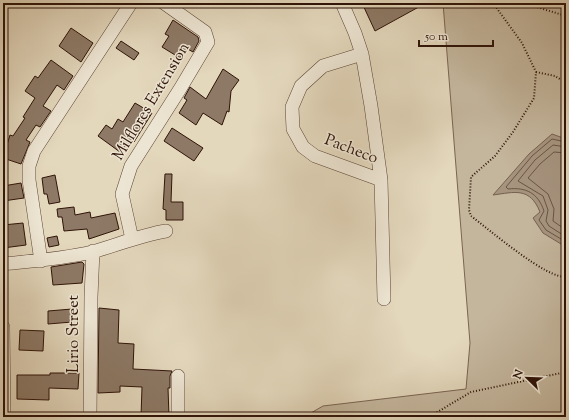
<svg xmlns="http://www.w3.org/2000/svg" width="569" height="420" font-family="'Sorts Mill Goudy',serif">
<rect width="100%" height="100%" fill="#e3d7bc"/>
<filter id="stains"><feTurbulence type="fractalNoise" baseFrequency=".005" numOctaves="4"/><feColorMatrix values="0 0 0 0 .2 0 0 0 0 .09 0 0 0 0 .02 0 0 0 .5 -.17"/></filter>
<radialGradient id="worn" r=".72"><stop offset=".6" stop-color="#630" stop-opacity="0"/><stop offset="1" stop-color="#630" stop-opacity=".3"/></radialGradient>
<path fill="#c4b69d" stroke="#7a6452" d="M443,3H566V417H304L323,406L466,389L470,343Z"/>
<path fill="#a6947f" stroke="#76604f" d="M552,134L566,139V247L543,233L533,218L540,212C530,187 515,192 493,195L529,154Z"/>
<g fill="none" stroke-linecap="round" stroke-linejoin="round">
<path stroke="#6a5444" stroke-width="1" d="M566,142L552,139L532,156L506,187L508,189C526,187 538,193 544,211L539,220L546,230L566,242
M566,147L553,145L535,160L518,181L543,196L548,210L546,221L549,226L566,237
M566,153L554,152L540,164L528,178L548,194L554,209L553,221L566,230"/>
</g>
<path fill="#8d7966" stroke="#2f1308" d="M362,3H426L375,31Z
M173,20L198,37L199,41L193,52L186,48L180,58L162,47L169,36L165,34Z
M71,28L93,43L81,62L59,46Z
M121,41L139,53L134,60L116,48Z
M51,60L73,76L64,90L57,85L43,106L51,111L40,127L36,125L26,140L30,142L21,164L3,158L10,135L13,136L25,118L23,117L35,98L25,91L35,76L38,78Z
M223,69L239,80L231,91L229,112L227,111L222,125L203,113L196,125L179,113L187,100L184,98L190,87L206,99Z
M135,103L152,113L134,142L132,140L127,147L125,146L120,152L98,136L106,125L112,129L118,119L123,122Z
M172,128L203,148L194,161L164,141Z
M165,174H172L171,202H183V220H166V210L163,209Z
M55,175L60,202L49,204L47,194H44L42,178Z
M21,183L24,198L3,201V186Z
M74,207L75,215L90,212L91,218L115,213L119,229L89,239L87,229L64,231L62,217H58L57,209Z
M23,223L26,245L3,248V225Z
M57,236L59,245L49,247L47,238Z
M82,262L84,264L82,283L53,285L51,267Z
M99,308L119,310L118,343L134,344L133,369L172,371L170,376V388H168L169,417H141L142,387L120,386V392L98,393Z
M72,309V322L48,324V311Z
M20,330L44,331L43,351L19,350Z
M50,373H79L78,389L49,388V400L17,399V375H50Z"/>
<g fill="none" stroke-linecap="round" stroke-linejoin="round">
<g stroke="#5c4435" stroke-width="14">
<path id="minor" d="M342,3L355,33L362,54L371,106L381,180L384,299
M362,54L323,66L301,86L292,107L293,129L303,147L315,156L381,180
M132,239L122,194L131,166L180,89L208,42L205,32L164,3
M41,261L29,180V166L34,151L131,3
M3,264C33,261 62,259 92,252C117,245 141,235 166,231
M3,327L4,417
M178,376V417
M90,417L91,297L93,251"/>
</g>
<path stroke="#2f1308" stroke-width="2" stroke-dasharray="1 2" stroke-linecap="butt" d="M493,3L522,43L536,72L534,98L513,132L495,156L471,177L469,210L471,216C486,227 550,282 566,276
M496,3L527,4L566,16
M536,72L555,76L566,83
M429,417L471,392L566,372"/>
<use href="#minor" stroke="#ede5d3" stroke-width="13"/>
</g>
<g text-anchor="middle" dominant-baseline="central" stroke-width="3" stroke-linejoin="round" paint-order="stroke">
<g font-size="16" fill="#2f1308" stroke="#ede5d3">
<text transform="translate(152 102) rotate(-59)">Milflores Extension</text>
<text transform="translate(351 150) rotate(21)">Pacheco</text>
<text transform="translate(74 334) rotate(-90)">Lirio Street</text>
</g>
</g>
<rect width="569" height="420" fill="none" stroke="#e3d7bc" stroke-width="16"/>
<rect x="4" y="4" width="561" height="412" fill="none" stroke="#2f1308" stroke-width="2"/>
<rect x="8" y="8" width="553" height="404" fill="none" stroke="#2f1308"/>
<g transform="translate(527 378) rotate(293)" stroke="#ede5d3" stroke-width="3" paint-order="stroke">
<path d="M0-3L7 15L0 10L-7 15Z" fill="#2f1308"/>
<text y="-6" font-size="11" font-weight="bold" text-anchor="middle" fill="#2f1308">N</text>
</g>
<path d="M419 40v6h74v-6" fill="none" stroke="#2f1308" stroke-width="2"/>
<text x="425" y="40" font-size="12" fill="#2f1308" stroke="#ede5d3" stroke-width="3" paint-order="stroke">50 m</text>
<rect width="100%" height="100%" filter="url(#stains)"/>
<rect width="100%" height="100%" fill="url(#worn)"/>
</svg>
